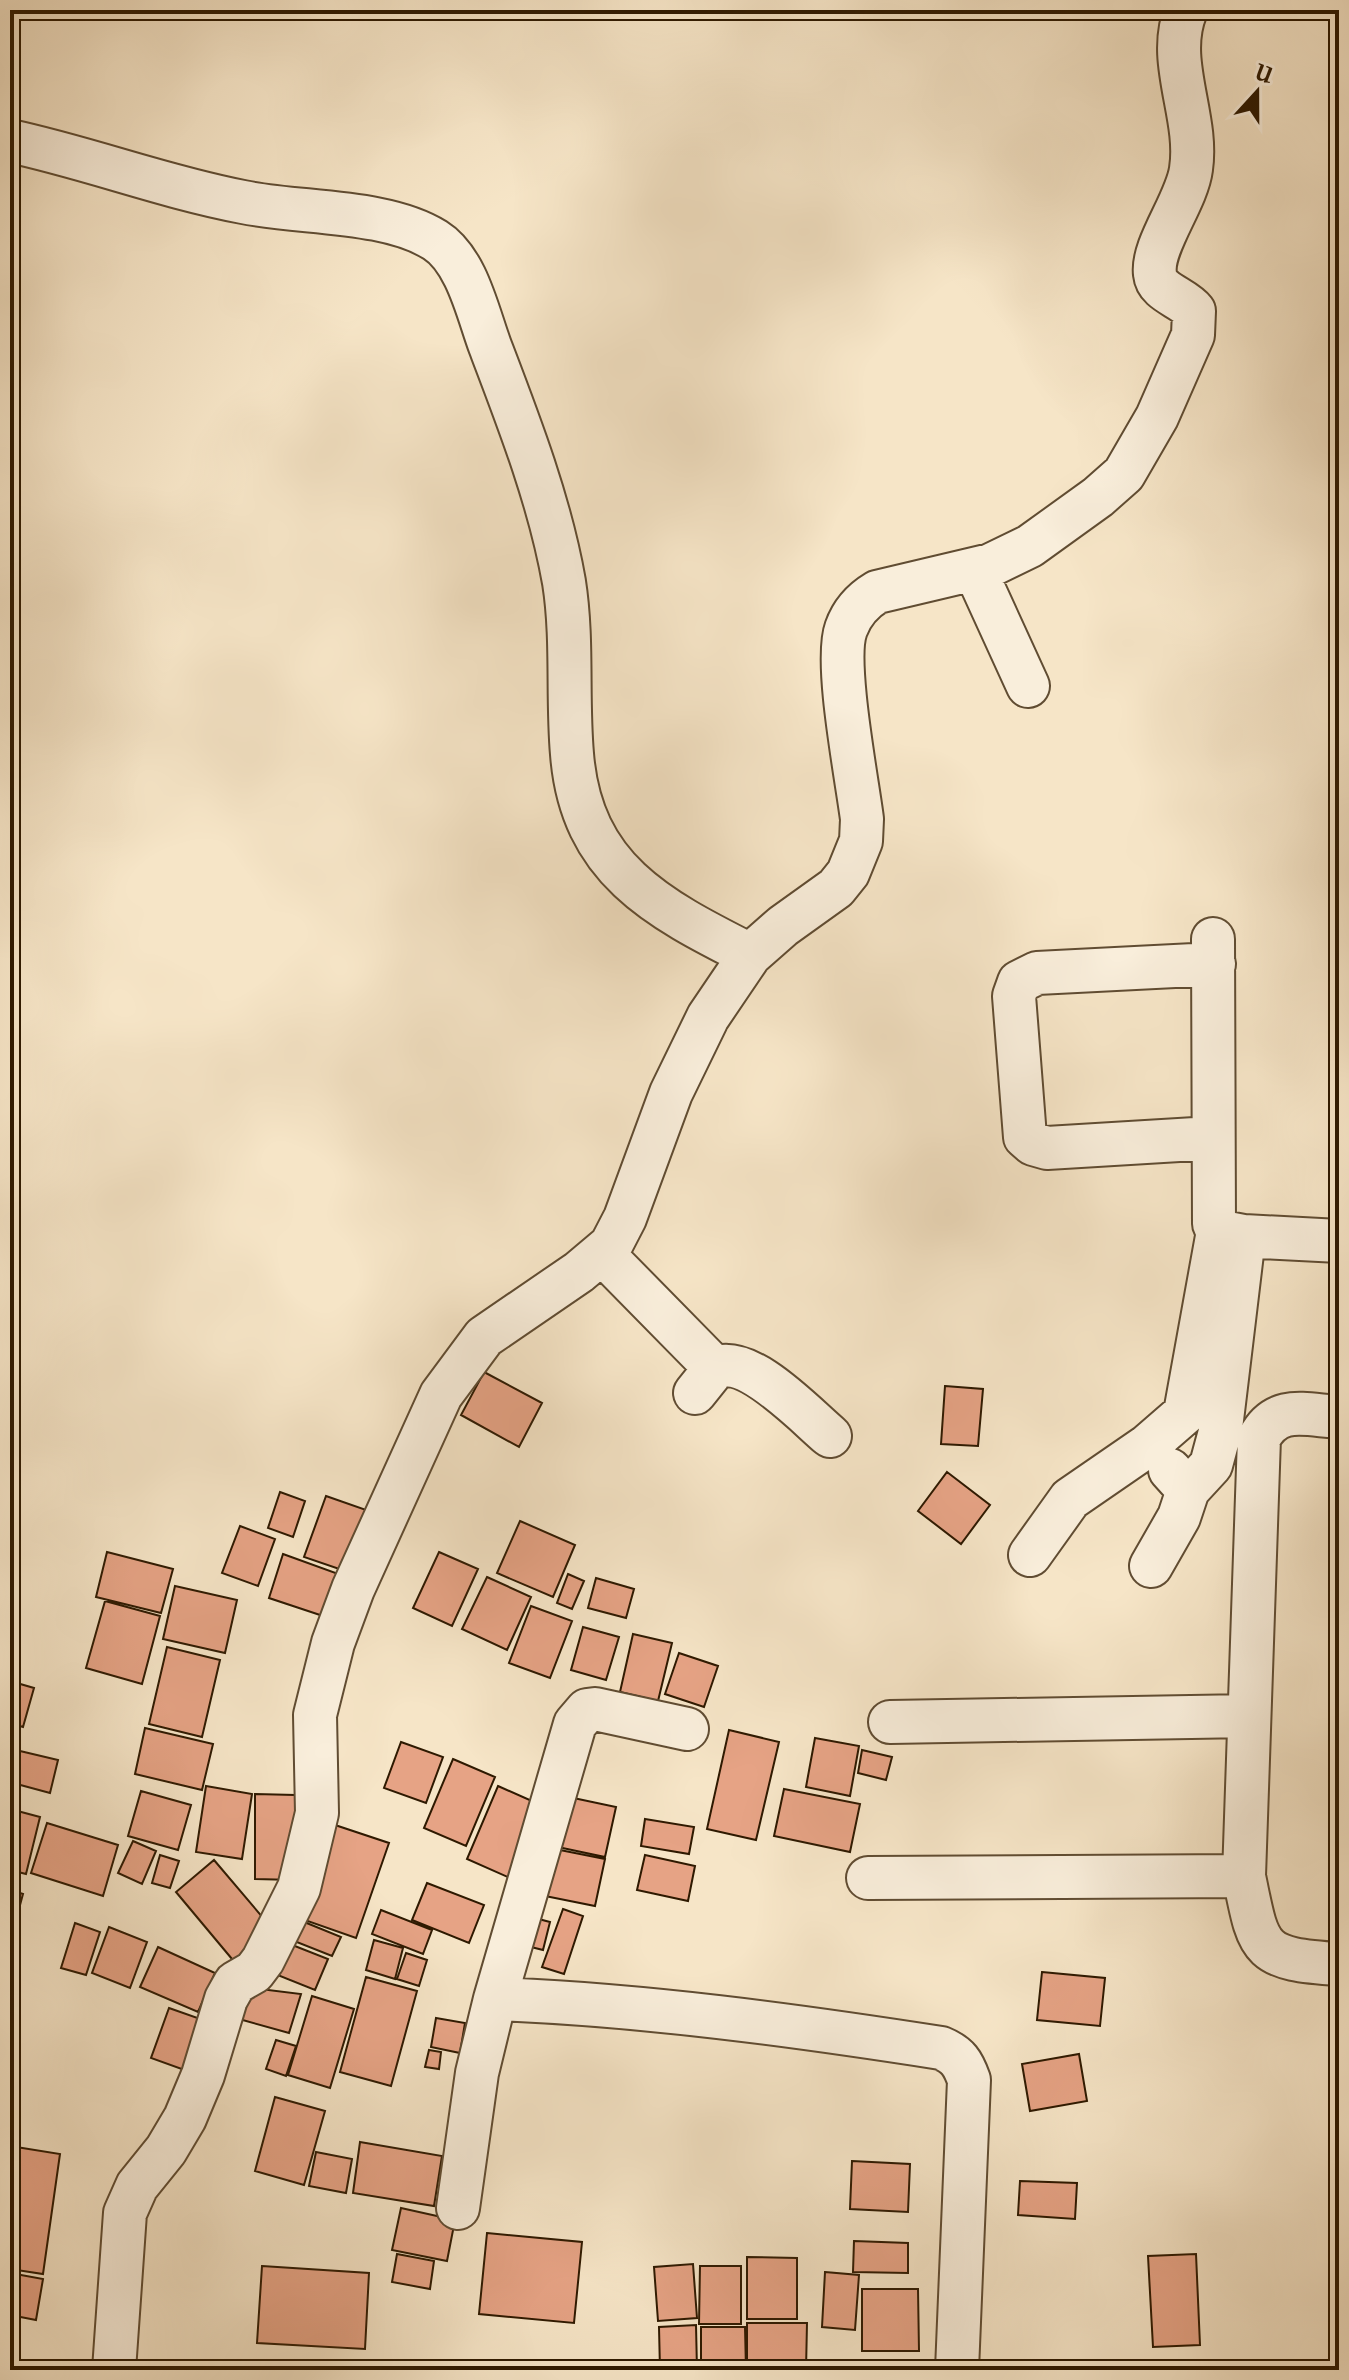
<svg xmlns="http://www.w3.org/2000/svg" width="1349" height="2380" font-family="'IM FELL French Canon',serif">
<rect width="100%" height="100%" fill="#f6e5c7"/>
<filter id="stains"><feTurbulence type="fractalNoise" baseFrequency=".0025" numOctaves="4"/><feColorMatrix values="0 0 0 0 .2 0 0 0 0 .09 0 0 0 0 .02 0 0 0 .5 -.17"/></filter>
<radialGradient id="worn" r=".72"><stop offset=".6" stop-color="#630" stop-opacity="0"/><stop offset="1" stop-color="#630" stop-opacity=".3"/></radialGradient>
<path fill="#e6a385" stroke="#2e1900" stroke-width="2" d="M484,1372L542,1403L519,1447L461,1415Z
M945,1386L983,1389L978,1446L941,1444Z
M947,1472L990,1505L961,1544L918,1511Z
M280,1492L305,1501L293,1537L268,1528Z
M326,1496L372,1512L351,1573L304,1557Z
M520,1521L575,1545L553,1597L497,1573Z
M240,1526L275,1539L258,1586L222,1573Z
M107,1552L173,1569L161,1613L96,1597Z
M439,1552L478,1569L452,1626L413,1608Z
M283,1554L344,1576L329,1618L269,1598Z
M568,1574L584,1581L572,1609L557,1603Z
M487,1577L531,1597L507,1650L462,1629Z
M596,1578L634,1589L626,1618L588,1608Z
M175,1586L237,1600L225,1653L163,1639Z
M105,1601L160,1616L142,1684L86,1668Z
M531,1606L572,1621L550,1678L509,1663Z
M583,1627L619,1637L606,1680L571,1670Z
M633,1634L672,1643L658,1701L620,1692Z
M167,1647L220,1660L202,1737L149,1724Z
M679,1653L718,1666L704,1707L665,1694Z
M10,1681L34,1688L23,1727L10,1723Z
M145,1728L213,1744L202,1790L135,1774Z
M729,1730L779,1742L756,1840L707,1829Z
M815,1738L859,1746L850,1796L806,1787Z
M401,1742L443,1757L426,1803L384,1788Z
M862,1750L892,1757L886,1780L858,1773Z
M20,1751L58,1760L50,1793L13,1783Z
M453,1759L495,1777L466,1846L424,1828Z
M206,1786L252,1794L242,1859L196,1852Z
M498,1786L541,1805L510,1878L467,1859Z
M784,1789L860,1804L850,1852L774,1836Z
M141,1791L191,1805L178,1850L128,1836Z
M255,1794L295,1795V1880L255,1879Z
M564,1796L616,1807L605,1857L553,1846Z
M10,1809L40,1817L26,1874L10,1870Z
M645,1819L694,1827L689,1854L641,1846Z
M47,1823L118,1845L103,1896L31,1873Z
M329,1823L389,1843L356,1938L296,1917Z
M133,1841L156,1851L142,1884L118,1873Z
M550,1848L605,1859L595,1906L540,1895Z
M160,1855L179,1861L170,1888L152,1883Z
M645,1855L695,1866L688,1901L637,1890Z
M214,1860L275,1932L237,1965L176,1892Z
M427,1883L484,1905L469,1943L412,1920Z
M10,1890L23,1894L16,1920L10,1918Z
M563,1909L583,1916L564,1974L542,1967Z
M381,1910L432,1930L423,1954L372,1934Z
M292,1917L341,1937L332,1956L284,1937Z
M531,1917L550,1922L543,1950L523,1945Z
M75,1923L100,1932L86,1975L61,1968Z
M109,1927L147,1942L130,1988L92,1973Z
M277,1939L328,1959L315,1990L265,1970Z
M374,1940L403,1948L395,1979L366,1970Z
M158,1947L215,1973L198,2012L140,1987Z
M406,1953L427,1960L419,1986L397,1979Z
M1042,1972L1105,1978L1100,2026L1037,2020Z
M366,1977L417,1991L391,2086L340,2072Z
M244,1987L301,1994L289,2033L239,2019Z
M312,1996L354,2009L330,2088L288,2075Z
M169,2008L209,2022L190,2072L151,2058Z
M436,2018L465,2023L460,2053L431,2047Z
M276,2040L296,2046L286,2076L266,2069Z
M429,2050L441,2052L439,2069L425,2067Z
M1079,2054L1087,2101L1030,2111L1022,2064Z
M275,2097L325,2111L304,2185L255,2171Z
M360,2142L442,2156L434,2206L353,2193Z
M10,2146L60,2154L43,2274L10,2269Z
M316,2152L352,2159L346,2193L309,2186Z
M852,2161L910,2164L908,2212L850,2209Z
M1020,2181L1077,2183L1075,2219L1018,2215Z
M401,2208L455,2220L447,2261L392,2250Z
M487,2233L582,2242L574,2323L479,2314Z
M854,2241L908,2243V2273L853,2272Z
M397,2254L434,2261L430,2289L392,2282Z
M1196,2254L1200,2345L1153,2347L1148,2256Z
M747,2257L797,2258V2319H747Z
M693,2264L697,2318L658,2321L654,2267Z
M262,2266L369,2273L365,2349L257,2343Z
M700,2266H741V2324H699Z
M825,2272L859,2275L855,2330L822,2327Z
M10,2273L43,2279L36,2320L10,2315Z
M862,2289H918L919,2351H862Z
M747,2323H807L806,2370H747Z
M696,2325L697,2370H660L659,2327Z
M701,2327H745L746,2370H701Z"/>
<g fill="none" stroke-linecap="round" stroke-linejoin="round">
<g stroke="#604c32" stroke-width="46">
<path id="minor" d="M10,141C89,158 164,187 243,202C301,214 385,209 435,240C467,260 478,314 490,346C519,422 550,502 564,582C573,639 567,697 572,754C581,869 657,908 750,955
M975,570L1028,686
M1213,939L1214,1224L1218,1231L1244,1236L1339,1241
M1212,1138L1047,1148L1033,1144L1025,1137L1014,996L1019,982L1037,973L1214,964
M602,1253L715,1368
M695,1393L715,1368C748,1353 805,1415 830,1436
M1339,1417C1305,1415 1277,1404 1259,1438L1244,1876C1259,1951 1258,1959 1339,1964
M1188,1490L1211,1465L1221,1428L1243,1245
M1030,1555L1070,1499L1147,1446L1185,1413L1218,1231
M1151,1566L1179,1517L1188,1490L1170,1470
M890,1722L1249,1716
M868,1878L1244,1876
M495,1999L575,1724L587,1710L595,1709L687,1729
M458,2208L477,2073L495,1999C645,2005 793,2025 941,2048C958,2055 963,2063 969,2080L957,2370
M114,2370L125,2213L137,2186L166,2150L185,2118L203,2075L226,1999L235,1983L254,1972L263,1960L299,1888L317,1813L315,1715L333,1643L353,1589L441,1395L484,1337L579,1272L611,1245L625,1218L671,1093L708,1017L750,955L783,926L836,888L848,873L861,841L862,819C857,779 834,662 846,629C852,612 862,601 877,592L991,565L1030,546L1098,497L1124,474L1157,417L1193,335L1194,311C1183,297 1157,293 1155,274C1151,246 1187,201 1191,169C1199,116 1165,61 1186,10"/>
</g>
<use href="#minor" stroke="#f9eedb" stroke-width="42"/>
</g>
<rect width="1349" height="2380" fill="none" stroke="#f6e5c7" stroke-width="40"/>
<rect x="12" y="12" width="1325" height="2356" fill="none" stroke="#2e1900" stroke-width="4"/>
<rect x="20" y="20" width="1309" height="2340" fill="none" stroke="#2e1900" stroke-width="2"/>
<g transform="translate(1257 92) rotate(21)" stroke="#f9eedb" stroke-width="6" paint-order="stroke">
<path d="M0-6L14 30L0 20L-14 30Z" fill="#2e1900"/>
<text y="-12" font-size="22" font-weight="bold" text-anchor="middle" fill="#2e1900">U</text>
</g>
<rect width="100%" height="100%" filter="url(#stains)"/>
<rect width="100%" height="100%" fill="url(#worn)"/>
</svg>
